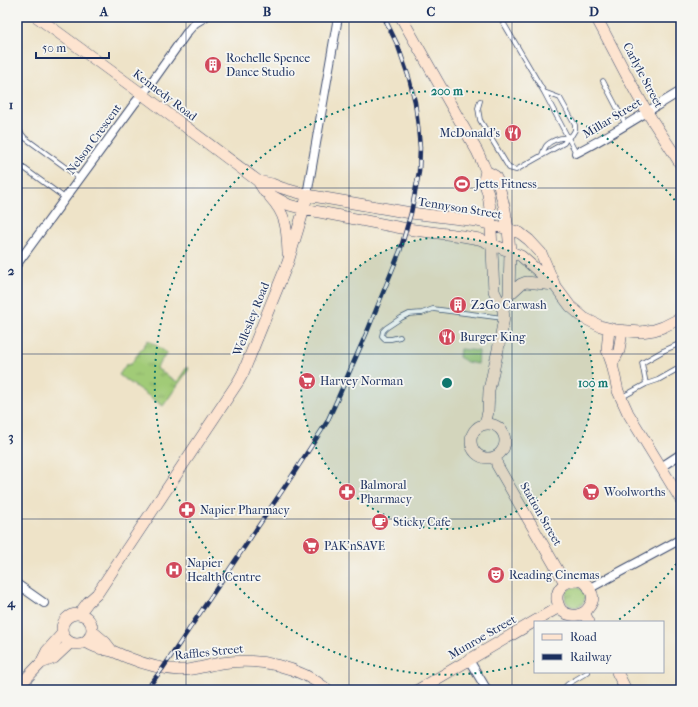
<svg xmlns="http://www.w3.org/2000/svg" width="698" height="707" font-family="'IM FELL French Canon',serif">
<defs>
<pattern id="grass-tufts" width="24" height="20" patternUnits="userSpaceOnUse"><rect width="24" height="20" fill="#a1cb77"/><path d="M3 7l-1-3M5 7V3M7 7l1-3M15 17l-1-3M17 17v-4M19 17l1-3" fill="none" stroke="#82a565"/></pattern>
</defs>
<rect width="100%" height="100%" fill="#f6f6f2"/>
<filter id="ink" filterUnits="userSpaceOnUse"><feTurbulence type="fractalNoise" baseFrequency=".025" numOctaves="2"/><feDisplacementMap in="SourceGraphic" scale="8" xChannelSelector="R" yChannelSelector="G"/><feConvolveMatrix kernelMatrix="1 2 1 2 8 2 1 2 1" color-interpolation-filters="sRGB"/></filter>
<filter id="wash" filterUnits="userSpaceOnUse"><feTurbulence type="fractalNoise" baseFrequency=".012" numOctaves="4" result="noise"/><feDisplacementMap in="SourceGraphic" scale="16" xChannelSelector="R" yChannelSelector="G"/><feGaussianBlur stdDeviation="0.9" result="paint"/><feColorMatrix in="noise" values="0 0 0 0 0 0 0 0 0 0 0 0 0 0 0 0 0 1.4 0 .05"/><feComposite in="paint" operator="in"/></filter>
<g filter="url(#wash)">
<rect width="100%" height="100%" fill="#eee3c8"/>
<path fill="url(#grass-tufts)" stroke="#5e7d6a" d="M148,340L167,353L156,368L177,382L187,367L189,369L163,406L119,375L127,363L130,365Z
M565 597a10 10 0 1 1 20 0a10 10 0 1 1-20 0Z"/>
<path fill="#a1cb77" stroke="#5e7d6a" d="M460,349L479,351L478,364L467,362L459,357Z"/>
</g>
<g filter="url(#ink)">
<g fill="none" stroke-linecap="round" stroke-linejoin="round">
<g stroke="#3b4a6e" stroke-width="5.5">
<path id="lane" d="M500,17L544,92L576,153
M603,81L626,125
M480,101L478,108L480,120L509,168L516,170L564,143L567,138L572,135L575,130V125L560,98L544,92
M17,128L25,138L65,167L80,179
M542,155C543,152 544,149 546,146C550,141 560,137 567,138
M17,163L65,198
M400,337L391,339H385L382,336L383,331L386,328L401,318L409,314L422,313L433,309L503,318
M646,384L658,380L681,367
M622,397L646,384L642,363L663,351L681,343
M563,690L565,687L568,684L588,672"/>
</g>
<g stroke="#3b4a6e" stroke-width="10">
<path id="street" d="M576,153C612,135 646,112 681,91
M307,195L338,17
M17,264L135,103L149,86L188,31L195,23L205,17
M661,467L681,454
M17,584L44,603
M590,588L681,539
M469,660L487,690"/>
</g>
<g stroke="#3b4a6e" stroke-width="12">
<path id="secondary" d="M37,17L142,94L258,181L265,192L289,205L304,209L407,229L462,236L479,239L521,256L555,286
M401,17L477,151L483,164L486,171L484,180L488,194L490,209L494,291L503,310L504,318L499,345L489,390L488,412L485,424
M596,17C613,48 628,80 646,110C657,129 670,146 681,165
M486,171L495,176L498,182L505,210L508,229L510,251L509,295L503,310
M258,181L272,184L282,188L307,195L411,213L477,221L508,229L520,233L529,240L541,253L555,286L570,306L584,318L600,326L616,330L641,332L654,330L663,327L681,318
M270,197C287,215 287,230 288,253
M509,295L521,284L526,282L554,285
M609,329L607,350L612,364L618,391L628,413L681,500
M612,364L619,351L622,331
M471 441a17 17 0 1 1 34 0a17 17 0 1 1-34 0Z
M496,457L497,465L565,583
M576,580C583,580 587,583 590,590C594,596 593,602 589,607C584,616 571,618 562,611C560,609 558,604 557,600C556,588 565,581 576,580Z
M584,613L589,622
M62 629a15 15 0 1 1 30 0a15 15 0 1 1-30 0Z
M79,614L88,602L97,594L238,382L243,373L288,262L304,209L307,195
M92,631L105,642L112,651
M86,642C91,645 97,648 103,649C106,650 109,650 112,651C118,653 123,656 129,658C144,664 162,669 179,670C193,671 207,665 221,663C258,657 299,666 328,690
M41,663L54,658L70,643
M617,672L626,690
M17,688L41,663L47,651L62,634
M418,690L559,607"/>
</g>
<use href="#lane" stroke="#fff" stroke-width="4"/>
<use href="#street" stroke="#fff" stroke-width="8"/>
<use href="#secondary" stroke="#fde4d0" stroke-width="11"/>
<g stroke="#1b2f5e" stroke-width="4.5">
<path id="rail" d="M146,690L163,668L288,482L327,422L337,400L367,332L400,251L411,213L419,172L420,148L418,126L415,102L409,78L398,46L384,17"/>
</g>
<use href="#rail" stroke="#f6f6f2" stroke-width="3" stroke-dasharray="9" stroke-linecap="butt"/>
</g>
</g>
<path fill="none" stroke="#1b2f5e" stroke-width="1" stroke-opacity="0.55" d="M186,17V690M349,17V690M512,17V690M17,188H681M17,354H681M17,519H681"/>
<circle cx="447" cy="383" r="146" fill="#0f766e" fill-opacity=".12"/>
<g fill="none" stroke="#0f766e" stroke-width="2" stroke-dasharray="2 4">
<circle cx="447" cy="383" r="146"/>
<path d="M680 559A292 292 0 0 1 617 621M535 661A292 292 0 1 1 680 207"/>
</g>
<defs>
<g id="building-disc" transform="scale(0.9)"><circle r="9.5" fill="#d1495b" stroke="#f6f6f2"/><path d="M-4-6H4V6H1V3H-1V6H-4ZM-2.5-4.3h1.7v1.8h-1.7ZM.8-4.3h1.7v1.8H.8ZM-2.5-1h1.7V.8h-1.7ZM.8-1h1.7V.8H.8Z" fill="#fff"/></g>
<g id="restaurant-disc" transform="scale(0.9)"><circle r="9.5" fill="#d1495b" stroke="#f6f6f2"/><path d="M-5-6h1v4h1v-4h1v4h1v-4h1v5L-1.5 .5V6h-2V.5L-5-1ZM5-6V6H3V1.5H1.5Q1.5-4 5-6Z" fill="#fff"/></g>
<g id="stadium-disc" transform="scale(0.9)"><circle r="9.5" fill="#d1495b" stroke="#f6f6f2"/><path d="M0-5a6.5 5 0 1 0 0 10a6.5 5 0 1 0 0-10ZM-3.5-1.8h7v3.6h-7Z" fill="#fff"/></g>
<g id="supermarket-disc" transform="scale(0.9)"><circle r="9.5" fill="#d1495b" stroke="#f6f6f2"/><path d="M-6-5.5h2.5l.6 2H6L4.5 2H-2.5L-4.4-4H-6ZM-1.5 3.2a1.3 1.3 0 1 0 .1 0ZM3 3.2a1.3 1.3 0 1 0 .1 0Z" fill="#fff"/></g>
<g id="pharmacy-disc" transform="scale(0.9)"><circle r="9.5" fill="#d1495b" stroke="#f6f6f2"/><path d="M-2-6h4v4h4v4h-4v4h-4v-4h-4v-4h4Z" fill="#fff"/></g>
<g id="cafe-disc" transform="scale(0.9)"><circle r="9.5" fill="#d1495b" stroke="#f6f6f2"/><path d="M-5.5-4.5H6V0H3Q3 3.5 0 3.5H-2.5Q-5.5 3.5-5.5 0ZM3-3.2v2h1.7v-2ZM-6 4.5H4V6H-6Z" fill="#fff"/></g>
<g id="hospital-disc" transform="scale(0.9)"><circle r="9.5" fill="#d1495b" stroke="#f6f6f2"/><path d="M-5-5h3v3.5h4V-5h3V5h-3V1.5h-4V5h-3Z" fill="#fff"/></g>
<g id="theatre-disc" transform="scale(0.9)"><circle r="9.5" fill="#d1495b" stroke="#f6f6f2"/><path d="M-5-5.5Q0-4 5-5.5V0Q5 5 0 6Q-5 5-5 0ZM-3.3-2.5H-1v1.5H-3.3ZM1-2.5H3.3v1.5H1ZM-2.8 1Q0 5.5 2.8 1Z" fill="#fff"/></g>
</defs>
<g fill-rule="evenodd">
<use href="#building-disc" x="213" y="65"/>
<use href="#restaurant-disc" x="513" y="133"/>
<use href="#stadium-disc" x="462" y="184"/>
<use href="#building-disc" x="458" y="305"/>
<use href="#restaurant-disc" x="447" y="337"/>
<use href="#supermarket-disc" x="307" y="381"/>
<use href="#pharmacy-disc" x="347" y="492"/>
<use href="#supermarket-disc" x="591" y="492"/>
<use href="#pharmacy-disc" x="187" y="510"/>
<use href="#cafe-disc" x="380" y="522"/>
<use href="#supermarket-disc" x="311" y="546"/>
<use href="#hospital-disc" x="174" y="570"/>
<use href="#theatre-disc" x="496" y="575"/>
</g>
<g text-anchor="middle" dominant-baseline="central" stroke-width="3.5" stroke-linejoin="round" paint-order="stroke">
<g font-size="12" fill="#1b2f5e" stroke="#f6f6f2" text-anchor="start">
<text x="226" y="58">Rochelle Spence<tspan x="226" dy="14">Dance Studio</tspan></text>
<text x="500" y="133" text-anchor="end">McDonald's</text>
<text x="475" y="184">Jetts Fitness</text>
<text x="471" y="305">Z2Go Carwash</text>
<text x="460" y="337">Burger King</text>
<text x="320" y="381">Harvey Norman</text>
<text x="360" y="485">Balmoral<tspan x="360" dy="14">Pharmacy</tspan></text>
<text x="604" y="492">Woolworths</text>
<text x="200" y="510">Napier Pharmacy</text>
<text x="393" y="522">Sticky Cafe</text>
<text x="324" y="546">PAK'nSAVE</text>
<text x="187" y="563">Napier<tspan x="187" dy="14">Health Centre</tspan></text>
<text x="509" y="575">Reading Cinemas</text>
</g>
<g font-size="12" fill="#1b2f5e" stroke="#f6f6f2">
<text transform="translate(643 75) rotate(62)">Carlyle Street</text>
<text transform="translate(165 95) rotate(37)">Kennedy Road</text>
<text transform="translate(612 118) rotate(-31)">Millar Street</text>
<text transform="translate(94 139) rotate(-54)">Nelson Crescent</text>
<text transform="translate(460 208) rotate(9)">Tennyson Street</text>
<text transform="translate(251 319) rotate(-68)">Wellesley Road</text>
<text transform="translate(541 514) rotate(60)">Station Street</text>
<text transform="translate(482 637) rotate(-30)">Munroe Street</text>
<text transform="translate(209 652) rotate(-6)">Raffles Street</text>
</g>
</g>
<circle cx="447" cy="383" r="6" fill="#0f766e" stroke="#f6f6f2" stroke-width="2"/>
<g font-size="12" text-anchor="middle" font-weight="bold" fill="#0f766e" stroke="#f6f6f2" stroke-width="3.5" stroke-linejoin="round" paint-order="stroke">
<text x="447" y="95">200 m</text>
<text x="593" y="387">100 m</text>
</g>
<rect width="698" height="707" fill="none" stroke="#f6f6f2" stroke-width="44"/>
<rect x="534" y="621" width="130" height="52" fill="#f6f6f2" stroke="#9ea6b7"/>
<rect x="542" y="634" width="20" height="6" fill="#fde4d0" stroke="#9ea6b7"/>
<text x="570" y="641" font-size="12" fill="#1b2f5e">Road</text>
<rect x="542" y="654" width="20" height="6" fill="#1b2f5e" stroke="#9ea6b7"/>
<text x="570" y="661" font-size="12" fill="#1b2f5e">Railway</text>
<path d="M36 52v6h73v-6" fill="none" stroke="#1b2f5e" stroke-width="2"/>
<text x="42" y="52" font-size="12" fill="#1b2f5e" stroke="#f6f6f2" stroke-width="3" paint-order="stroke">50 m</text>
<rect x="22" y="22" width="654" height="663" fill="none" stroke="#1b2f5e" stroke-width="1.5"/>
<g font-size="13" text-anchor="middle" font-weight="bold" fill="#1b2f5e">
<text x="104" y="16">A</text>
<text x="267" y="16">B</text>
<text x="431" y="16">C</text>
<text x="594" y="16">D</text>
<text x="11" y="109">1</text>
<text x="11" y="275">2</text>
<text x="11" y="441">3</text>
<text x="11" y="607">4</text>
</g>
</svg>
